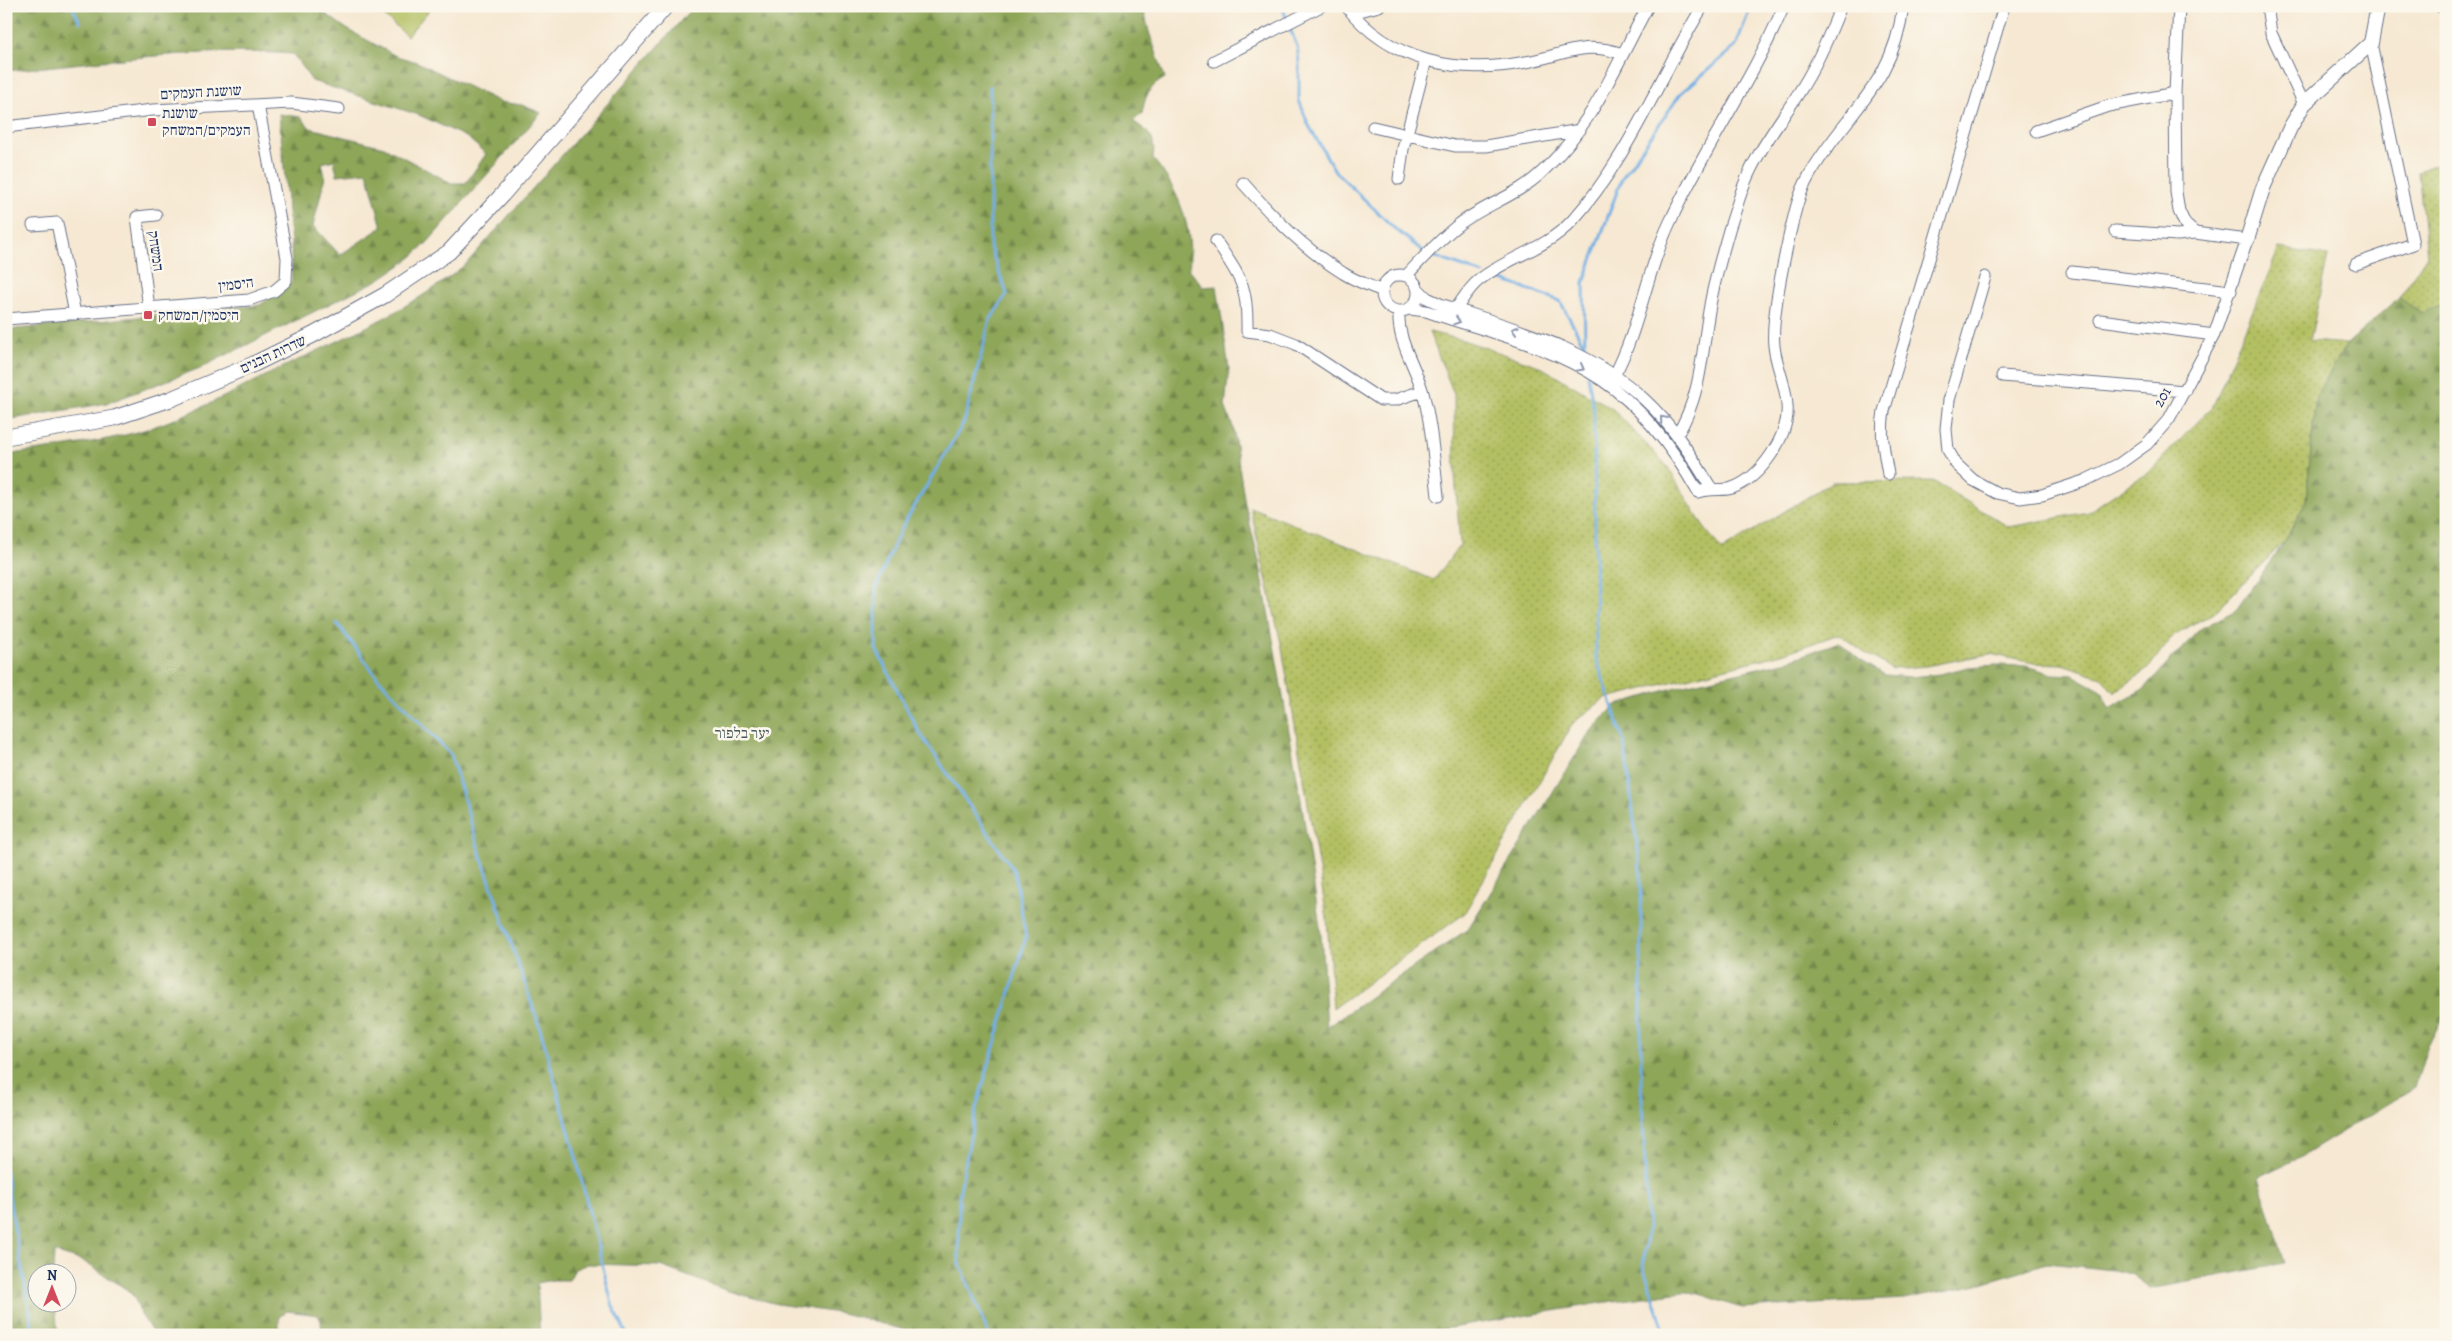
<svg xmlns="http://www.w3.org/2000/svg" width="2452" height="1341" font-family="Alegreya,'Frank Ruhl Libre',serif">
<defs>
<pattern id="green-dots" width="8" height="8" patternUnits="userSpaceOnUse" patternTransform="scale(1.25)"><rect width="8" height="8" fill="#b3c062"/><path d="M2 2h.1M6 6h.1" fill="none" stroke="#919c54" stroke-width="1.8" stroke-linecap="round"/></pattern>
<pattern id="forest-firs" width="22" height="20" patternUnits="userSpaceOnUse" patternTransform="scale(1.25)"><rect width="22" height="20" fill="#8ea658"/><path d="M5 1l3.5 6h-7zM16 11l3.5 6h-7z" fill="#73884c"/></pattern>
</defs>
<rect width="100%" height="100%" fill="#fbf7ec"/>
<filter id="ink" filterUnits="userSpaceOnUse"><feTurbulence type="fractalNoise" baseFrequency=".02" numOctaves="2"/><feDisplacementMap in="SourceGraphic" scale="10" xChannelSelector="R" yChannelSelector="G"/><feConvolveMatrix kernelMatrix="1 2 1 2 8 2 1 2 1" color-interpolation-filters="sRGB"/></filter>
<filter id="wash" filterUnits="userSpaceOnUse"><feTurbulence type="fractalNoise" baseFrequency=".0096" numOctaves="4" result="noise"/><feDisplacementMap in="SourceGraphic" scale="20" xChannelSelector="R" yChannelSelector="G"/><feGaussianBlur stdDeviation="1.12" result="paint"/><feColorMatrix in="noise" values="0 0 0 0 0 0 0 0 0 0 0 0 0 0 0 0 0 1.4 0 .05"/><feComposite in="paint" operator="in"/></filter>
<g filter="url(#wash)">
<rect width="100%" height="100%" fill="#f6e8d2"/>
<path fill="url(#green-dots)" stroke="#677860" d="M2446,149V302L2422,313L2399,298L2427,255L2418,171L2442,162Z
M2279,248L2328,256L2310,341L2347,344L2316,396L2306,501L2285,541L2213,614L2189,626L2169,640L2148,669L2114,693L2101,677L2062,664L2033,663L1990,654L1926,666L1893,669L1863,652L1839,634L1782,654L1604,699L1573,723L1464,914L1333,1008L1327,918L1282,648L1250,507L1434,580L1460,545L1455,475L1454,394L1429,332L1463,340L1539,366L1613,409L1667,466L1703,526L1722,550L1832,482L1933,481L2009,527L2088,512L2150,471L2213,406Z"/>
<path fill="url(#forest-firs)" stroke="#546a5b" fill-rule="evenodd" d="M6,6H309L317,8L347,29L396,56L417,62L500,102L522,105L541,113L427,243L408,260L378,280L200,368L108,403L6,420V330L260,305L292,281L291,243L279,114L301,117L310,128L384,147L451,183H466L486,154L468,138L419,115L312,81L293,54C198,47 101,62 6,71ZM334,160L337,175L367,172L382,227L340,255L313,226L325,177L322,163Z
M694,6H1143L1149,32L1165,78C1149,87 1145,96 1142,114L1133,121C1150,133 1156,137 1153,159C1179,189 1194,230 1189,270L1203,287L1217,286L1229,369L1225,406L1233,427L1245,504L1260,565L1302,806L1321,934L1327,1027L1468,929L1590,732L1616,705L1680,686L1784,662L1839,642L1860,660L1885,675L1910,677L1940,674L1968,667L1996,665L2026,666L2053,674L2073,675L2102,691L2109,708L2145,688L2200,629L2236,610L2285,541L2306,501L2316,396L2347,344L2399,298L2422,313L2446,302V1011L2427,1048L2415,1087L2299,1158L2259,1177L2284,1264L2150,1288L2131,1274L2113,1270L2047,1263L1978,1284L1904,1299L1743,1308C1722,1304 1705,1292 1683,1292L1607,1302L1409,1335H1083L1026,1330L1002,1335H923L846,1314L777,1304L728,1291L660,1266L588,1264L575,1269L569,1280H553L537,1283L540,1335H322L321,1321L318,1315L287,1311L279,1317V1335H154L142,1316L134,1297L126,1289L83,1261L54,1252L53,1273L38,1274V1304H55L58,1335H6V455C52,448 99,443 144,430C189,416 233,392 275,371C340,339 410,311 466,264Z"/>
<path fill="#b3c062" stroke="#677860" d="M373,6H433L407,36Z"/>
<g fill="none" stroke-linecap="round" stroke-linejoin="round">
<path stroke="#72afe4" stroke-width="3" d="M72,6L80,22
M1282,6L1287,20
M1289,26L1297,46L1299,62V100L1308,124L1335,171L1394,228L1424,252
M1430,255L1483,274
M1491,276L1560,301L1584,345
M1585,355L1584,282L1622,178L1681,93L1736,46L1751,6
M1588,376L1594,412L1596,658L1624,741L1641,876V1081L1648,1228L1643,1266L1666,1335
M337,623L377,677L451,755L479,850L539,1025L574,1150L612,1304L627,1335
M6,1171L11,1209L34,1335
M989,1335L959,1261V1195L976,1108L1026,937L1014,871L919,732L876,649V587L900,531L964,422L990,320L1007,294L990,247V86"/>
</g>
</g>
<g filter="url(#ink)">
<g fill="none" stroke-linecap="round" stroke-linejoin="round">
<g stroke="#687087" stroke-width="13">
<path id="minor" d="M1346,6C1391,63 1458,75 1526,62C1565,55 1582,40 1623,54
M2179,6L2175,93L2176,192L2179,211L2185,224L2195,233
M2267,6L2271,33L2304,104
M2439,6L2446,9
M1352,13L1379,6
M1214,61L1321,6
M6,127L153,110L291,103L339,109
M1373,127L1455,146H1486L1580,130
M2036,131L2108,106L2175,93
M1399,179L1403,149L1426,60
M1243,183C1273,217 1304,249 1343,273C1355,281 1369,285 1382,291
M33,225L57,223L75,314
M1216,241C1241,279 1248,285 1247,331L1270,334L1296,344L1381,400H1395L1422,391
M2356,264L2413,244L2371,43
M2072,272L2231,291
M1382 293a18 18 0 1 1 36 0a18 18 0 1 1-36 0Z
M1406,276C1423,258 1439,240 1458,225C1484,205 1517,196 1542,172C1595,122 1614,68 1648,6
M1985,277L1949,400L1946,429L1948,450L1956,464L1973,480L1997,493L2020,498L2042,495L2084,481L2119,464L2147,444L2169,419L2214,335L2247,240L2195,233L2178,235L2115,231
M1418,289L1427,298L1440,304C1511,328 1589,347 1645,400C1672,425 1692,456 1711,488
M149,308L137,217L156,215
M1410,309L1426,311C1484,331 1550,345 1602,380C1643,408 1674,450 1698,492C1710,488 1725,491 1732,488C1761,478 1790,435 1787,405C1786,384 1776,366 1774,346C1771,319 1783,264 1789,237C1794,216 1798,195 1809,176C1844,114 1894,86 1903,6
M1455,310C1463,299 1469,288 1479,280C1508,257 1546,249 1572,221C1629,158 1659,77 1703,6
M1399,312C1397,342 1415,364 1423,393C1432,426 1434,462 1438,496
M6,319L249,300L274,291L286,281L287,258L258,105
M2100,320L2214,335
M1614,376C1640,328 1646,272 1670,222C1704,148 1752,81 1784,6
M2002,376L2185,391
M1677,435C1706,388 1701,338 1714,286C1721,256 1730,225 1740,196C1752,158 1777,127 1798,94C1816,67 1829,37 1841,6
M1888,474C1884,452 1880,433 1884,411L2004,6"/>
</g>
<g stroke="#687087" stroke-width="16">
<path id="tertiary" d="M2247,240L2263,188L2290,128L2304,104L2371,43L2378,6"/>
</g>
<g stroke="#687087" stroke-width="17">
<path id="secondary" d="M6,437L114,418L171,399L254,364L313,335L385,295L449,252L502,195L666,6"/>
</g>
<use href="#minor" stroke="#fff" stroke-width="11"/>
<use href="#tertiary" stroke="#fff" stroke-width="14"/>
<use href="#secondary" stroke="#fff" stroke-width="15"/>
</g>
<defs><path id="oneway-chevron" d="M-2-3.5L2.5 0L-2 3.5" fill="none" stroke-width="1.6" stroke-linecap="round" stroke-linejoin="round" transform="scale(1.25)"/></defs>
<g stroke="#8d97ae">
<use href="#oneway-chevron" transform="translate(1457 321) rotate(18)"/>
<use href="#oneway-chevron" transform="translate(1515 330) rotate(-162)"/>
<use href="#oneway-chevron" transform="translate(1581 368) rotate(29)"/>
<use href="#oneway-chevron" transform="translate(1663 419) rotate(-131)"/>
</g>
</g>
<g fill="#d1495b" stroke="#fbf7ec" stroke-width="2">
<rect x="147" y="117" width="10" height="10" rx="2.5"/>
<rect x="143" y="310" width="10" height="10" rx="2.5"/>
</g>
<g text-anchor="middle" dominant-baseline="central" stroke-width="5" stroke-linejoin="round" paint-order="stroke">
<g font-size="15" fill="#1b2f5e" stroke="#fbf7ec">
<text transform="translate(201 92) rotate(-3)">שושנת העמקים</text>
<text transform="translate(156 251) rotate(82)">המשחק</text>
<text transform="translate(236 284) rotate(-7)">היסמין</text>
<text transform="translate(273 354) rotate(-25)">שדרות הבנים</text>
<text transform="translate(2162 397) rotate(-60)">201</text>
</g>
<g font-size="15" fill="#1b2f5e" stroke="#fbf7ec" text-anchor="start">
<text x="162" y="113">שושנת<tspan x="162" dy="17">העמקים/המשחק</tspan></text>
<text x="158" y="315">היסמין/המשחק</text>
</g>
<g font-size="15" fill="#495a5f" stroke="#fbf7ec">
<text x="742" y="733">יער בלפור</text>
</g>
</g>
<rect width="2452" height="1341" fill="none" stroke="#fbf7ec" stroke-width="25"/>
<g transform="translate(52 1288)"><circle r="24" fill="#fbf7ec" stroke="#a1a7b3"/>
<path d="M0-4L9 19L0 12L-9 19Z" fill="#d1495b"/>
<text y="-8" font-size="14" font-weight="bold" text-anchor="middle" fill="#1b2f5e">N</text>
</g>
</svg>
